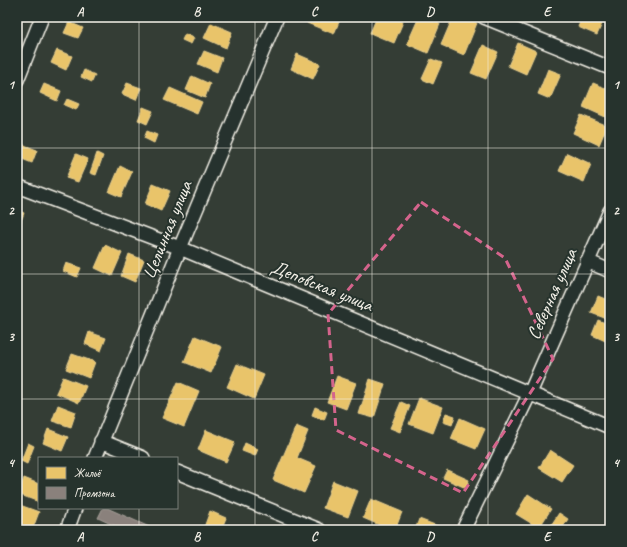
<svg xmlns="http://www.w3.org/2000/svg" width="627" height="547" font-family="Caveat,sans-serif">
<rect width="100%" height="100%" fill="#343d35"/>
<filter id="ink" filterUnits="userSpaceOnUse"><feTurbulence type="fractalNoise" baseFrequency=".025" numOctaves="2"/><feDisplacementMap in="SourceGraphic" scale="8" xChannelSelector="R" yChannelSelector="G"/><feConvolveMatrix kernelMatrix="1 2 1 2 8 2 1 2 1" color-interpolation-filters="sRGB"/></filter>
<g filter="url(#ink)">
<path fill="#e9c46a" stroke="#ecd290" d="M310,17H341L334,34L307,23Z
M377,17H393L403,22L394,43L370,33Z
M419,17H423L440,24L428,53L407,44Z
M453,17H462L477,23L464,55L441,45Z
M582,17H605L597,35L578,27Z
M69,22L83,28L78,38L64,33Z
M211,23L232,32L226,48L204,38Z
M185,34L194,38L191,44L182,40Z
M518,43L536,51L526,74L508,66Z
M483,45L498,52L486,79L471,73Z
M57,50L72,56L66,70L51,63Z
M204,51L222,58L217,72L198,64Z
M297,54L320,64L313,79L291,69Z
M431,59L442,63L433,84L422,79Z
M548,69L561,74L550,99L538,94Z
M84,70L95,75L92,82L81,77Z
M192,76L210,84L205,98L186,90Z
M127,83L141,88L136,100L122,94Z
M593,83L610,90V119L583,107Z
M44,84L61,91L57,101L40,93Z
M170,88L202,102L197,114L164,100Z
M67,99L79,104L76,110L64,105Z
M143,107L153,111L147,124L138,120Z
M581,115L607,126L599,145L573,133Z
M147,131L157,135L154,143L144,138Z
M19,143L37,150L32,163L17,157V148Z
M97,153L103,156L96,175L90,173Z
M567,153L591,164L584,182L559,171Z
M76,154L88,159L78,182L66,178Z
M120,166L132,172L121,197L109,192Z
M153,184L170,191L161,211L145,204Z
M17,210L24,213L19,226L17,225Z
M105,245L122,253L112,276L95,268Z
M129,254L144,260L135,282L121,276Z
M66,263L81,268L77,277L63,271Z
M598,296L610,301V320L591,313Z
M598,320L610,325V343L592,335Z
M89,332L106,338L101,351L85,344Z
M195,336L222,347L211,373L184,362Z
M72,354L95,362L89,378L66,369Z
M237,364L264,375L254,399L227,387Z
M337,376L356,383L346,409L327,402Z
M63,377L86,386L79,403L56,393Z
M370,379L385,384L374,418L359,414Z
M178,382L199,391L184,427L162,418Z
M419,398L443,407L433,433L409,424Z
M401,402L410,406L400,432L390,428Z
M58,405L76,412L71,427L52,421Z
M315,407L327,412L324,420L312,415Z
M446,413L455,416L452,425L443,422Z
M460,418L485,429L476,449L451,439Z
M296,426L308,431L297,458L316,466L304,493L273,480Z
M48,429L68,437L62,451L43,443Z
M206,430L235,442L226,462L198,450Z
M28,443L34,446L27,464L21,461Z
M245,443L258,449L255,456L242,451Z
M550,450L573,465L562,482L539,468Z
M447,470L469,480L466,488L443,478Z
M24,478L39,484V502L18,494Z
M333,481L358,491L348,517L323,508Z
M528,494L551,509L539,528L516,514Z
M371,499L402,512L395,530H391L363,518Z
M17,504L39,512L33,528L17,522Z
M210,511L226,518L221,530H203Z
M559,513L568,519L561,530H548Z
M610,518V529L605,526Z
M419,519L443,528L442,530H415Z"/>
<path fill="#8a817c" stroke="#aaa39c" d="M103,508H107L156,530H124L98,518Z"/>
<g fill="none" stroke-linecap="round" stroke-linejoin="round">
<g stroke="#f4f1e8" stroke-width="16">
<path id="street" d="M484,17L610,68
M17,80L42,17
M17,186L180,248L610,427
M587,261L610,271
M101,441L143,458
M95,458L180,248L277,17
M177,472L319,530
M67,530L75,508
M463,530L530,393L610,211"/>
</g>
<use href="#street" stroke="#26332d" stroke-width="13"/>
</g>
</g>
<path fill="none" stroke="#d4648c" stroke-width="3" stroke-dasharray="8 5" stroke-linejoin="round" d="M421,202L505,258L553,359L463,493L336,430L328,314Z"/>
<path fill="none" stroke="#f4f1e8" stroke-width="1" stroke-opacity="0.55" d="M139,17V458M255,17V530M372,17V530M488,17V530M17,148H610M17,274H610M17,399H610M139,508V530"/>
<g text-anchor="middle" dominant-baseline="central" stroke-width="4" stroke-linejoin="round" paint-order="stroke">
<g font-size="19" fill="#f4f1e8" stroke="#26332d">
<text transform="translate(167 230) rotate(-68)">Целинная улица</text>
<text transform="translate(322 286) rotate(22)">Деповская улица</text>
<text transform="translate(552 294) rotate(-66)">Северная улица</text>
</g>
</g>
<rect width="627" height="547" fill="none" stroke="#26332d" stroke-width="44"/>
<rect x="38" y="457" width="140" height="52" fill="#26332d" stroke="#787f78"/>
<rect x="46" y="467" width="20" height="12" fill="#e9c46a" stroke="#787f78"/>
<text x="74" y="477" font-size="12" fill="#f4f1e8">Жильё</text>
<rect x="46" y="487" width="20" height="12" fill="#8a817c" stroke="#787f78"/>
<text x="74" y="497" font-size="12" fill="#f4f1e8">Промзона</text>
<rect x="22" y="22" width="583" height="503" fill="none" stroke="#f4f1e8" stroke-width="1.5"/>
<g font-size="13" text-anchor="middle" font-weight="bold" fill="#f4f1e8">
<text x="80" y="16">A</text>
<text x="197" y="16">B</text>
<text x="314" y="16">C</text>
<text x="430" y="16">D</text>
<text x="547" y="16">E</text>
<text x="11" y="89">1</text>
<text x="616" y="89">1</text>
<text x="11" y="215">2</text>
<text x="616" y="215">2</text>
<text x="11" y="341">3</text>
<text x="616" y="341">3</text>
<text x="11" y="467">4</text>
<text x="616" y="467">4</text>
<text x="80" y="541">A</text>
<text x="197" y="541">B</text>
<text x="314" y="541">C</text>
<text x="430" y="541">D</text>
<text x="547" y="541">E</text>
</g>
</svg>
